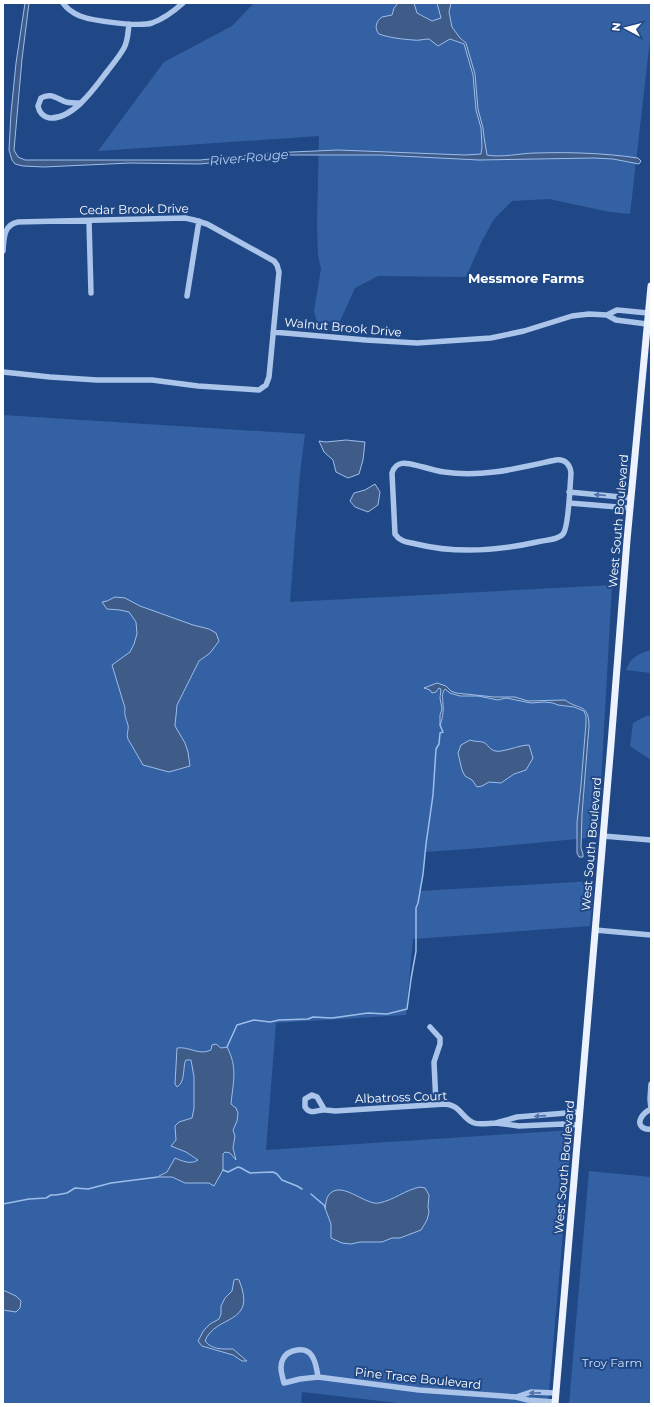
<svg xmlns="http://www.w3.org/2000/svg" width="654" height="1407" font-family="Montserrat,sans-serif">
<rect width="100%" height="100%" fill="#204886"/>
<path fill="#3461a3" d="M254,3H651V31L630,214L610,212L549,199L512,201L494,219L481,243L466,277L378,276L355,288L340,321L317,322L314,311L321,269L318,255L317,225L319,136L98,151L164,62L232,26Z
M3,415L305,434L300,473L290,602L612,585L598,837L481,848L425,852L420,891L594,881L590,926L413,939L406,1015L276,1023L266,1150L572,1130L548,1404H407L302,1392L301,1404H3Z
M651,649V673L626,670C629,662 633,657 642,653C645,651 648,652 651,649Z
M646,716H651V760L630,746L633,723Z
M589,1171L651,1177V1404H569Z"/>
<path fill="#3f5c89" stroke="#9dbeeb" d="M25,3H29L22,59L14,150L18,157L25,160H200L269,153L338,150L465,155L481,154L482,147L481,128L476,110L473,75L464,44L450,39L438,46L429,39C424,39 418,41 413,40C402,39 390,38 379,34C374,29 376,21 382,17C385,16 389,16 392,15L394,8L398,3H414L417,13L432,21L441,18L437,3H451L449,12L452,27L460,38L466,43L475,74L478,109L483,128L484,137L487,155C502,158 521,153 536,153C570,152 604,153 638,158L641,161L639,164L613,159L594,158L479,160L380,155H285L200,164L130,163L44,167L23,166L15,164L12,160L9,150L11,113L16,63Z
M346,440L365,442L363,460L359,474L348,478L336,472L333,460L324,452L319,441L326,442Z
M375,484L380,492L378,505L368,512L355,507L350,501L354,493L365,490Z
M115,597L125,598L140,606L193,625L209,629L216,633L219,641L210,653L199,661L177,705L175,726L185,743L188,752L190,766L169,772L143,765L128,739C126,734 129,730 128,725C126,718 124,715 125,708L112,665L130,652L134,644L137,634L136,622L129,612L120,610L107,609L102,602L107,601Z
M437,683L446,686L451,691L456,693L494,697H515L528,701L565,700C578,710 589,703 589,726L582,814L581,848L583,854V857H579L577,853V823L581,785L586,723V716L584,711L574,707L558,705L553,703L544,702L531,703L506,698L498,700L478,696H460L450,693L445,689C441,694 443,699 443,705C444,709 442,722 440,725V715L442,709L440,698L441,689L439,688L436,692L432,693L430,690L424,688Z
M470,740C475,742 482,741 485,743C488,746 491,750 495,751C502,753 519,745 529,745L533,758L526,770L514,774L501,783L489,782L482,786L477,787L472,780L465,776L462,770L458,753L461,745Z
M216,1044L221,1048L227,1047C238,1068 233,1082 231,1104L236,1108L238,1113L237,1121L233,1130L235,1136L233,1148L236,1160L230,1153L225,1152L223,1154V1170L214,1186L209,1183H185L172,1177H159V1176L167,1172L175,1158C182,1161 191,1165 198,1160L186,1152L171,1146L176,1140L175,1126L179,1122L192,1118L194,1108V1077L191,1060H186L185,1062C183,1070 185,1082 177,1087L175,1084L177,1048C189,1046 199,1056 211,1050L212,1045Z
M420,1187L425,1188L429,1195L428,1207L429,1212L427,1220L421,1230L400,1238H392L382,1242H360L351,1244L342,1243L331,1238V1224L325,1208C326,1204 326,1199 328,1196C340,1178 365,1206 379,1203C394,1200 405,1190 420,1187Z
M236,1279L239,1280C258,1326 215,1314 205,1341C212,1350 223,1349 233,1349L247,1361H242L233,1355L202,1346L198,1341L204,1330L210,1324L219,1319L221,1314V1306L225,1298L232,1291L234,1280Z
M3,1290L16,1296L21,1301L20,1308L16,1312L3,1310Z"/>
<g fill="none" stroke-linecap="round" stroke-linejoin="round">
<path stroke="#9dbeeb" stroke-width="1.5" d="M227,1047L237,1025L254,1020L270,1022L279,1020L308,1019L313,1017L332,1018L368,1013L387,1014L407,1009L411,979L416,951V908L418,903L423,874L426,844L433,795L436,749L439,744L440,733L443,732L440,725
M223,1170L228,1172L238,1167L241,1168L250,1173L273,1172L277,1174L282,1180L297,1186L302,1189
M311,1194L325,1206V1208
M3,1204L29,1199L46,1198L51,1195H56L67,1193L75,1188L88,1189L111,1183L158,1177"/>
<path stroke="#aac4ea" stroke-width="5.5" d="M63,3C67,9 73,13 80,16C93,21 139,27 152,23C164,19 174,11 183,3
M80,103C76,103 71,103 66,102C57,99 51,92 41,98L38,106C39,112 43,117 50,118C73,119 94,89 106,73C112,65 119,57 124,48C128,41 128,32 129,24
M89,221L91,293
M3,251C4,239 3,225 18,222L185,218L194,220L207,224L274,261L277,265L279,272L269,377L266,385L259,390L198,386L152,380H97L50,377L3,372
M187,296L199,221
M607,315L617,310L648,313
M273,332L366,340L417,343L491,338L524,331L572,316L589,314L607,315L616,320L647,324
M556,460C565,459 570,464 571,473C570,484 569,527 563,534C558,540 545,540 537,542C497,551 457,554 416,544C408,542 400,542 395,534L392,473C397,457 412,465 423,467C430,469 437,471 444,472C482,478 519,468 556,460Z
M569,492L631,498
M569,503L630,508
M603,836L651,840
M595,930L651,935
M430,1027L440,1038V1044L434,1062L436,1104
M651,1084L650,1099L651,1109
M324,1109L317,1097L312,1095L305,1099V1107C311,1116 317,1109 325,1110C329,1110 332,1111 335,1111L445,1104C461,1105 462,1119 474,1123C480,1125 489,1123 496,1123
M651,1109C647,1111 643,1114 641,1118C637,1126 644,1130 651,1129
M578,1125L563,1124L519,1126L496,1123L517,1117L579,1112
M318,1377L300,1379L284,1383C282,1375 279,1366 283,1359C288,1349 306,1346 312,1356C316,1362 317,1370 318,1377L419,1390L516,1397L528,1400L555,1402
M516,1397L531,1392L556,1393"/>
<path stroke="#edf3fe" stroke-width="7" d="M555,1404L611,744L627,540L651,286"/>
</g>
<defs><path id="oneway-solid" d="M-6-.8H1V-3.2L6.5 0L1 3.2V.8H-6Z"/></defs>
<g fill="#5073a9">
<use href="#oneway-solid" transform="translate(600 495) rotate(-175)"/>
<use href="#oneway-solid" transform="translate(540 1116) rotate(176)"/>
<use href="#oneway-solid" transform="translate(535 1393) rotate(179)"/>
</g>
<g text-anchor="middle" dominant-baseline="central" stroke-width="4" stroke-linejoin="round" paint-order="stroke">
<g font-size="12" fill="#fff" stroke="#204886">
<text transform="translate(134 209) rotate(-1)">Cedar Brook Drive</text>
<text transform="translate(343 327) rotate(5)">Walnut Brook Drive</text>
<text transform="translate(618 521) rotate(-85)">West South Boulevard</text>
<text transform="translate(591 844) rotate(-85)">West South Boulevard</text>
<text transform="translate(401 1097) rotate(-2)">Albatross Court</text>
<text transform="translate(564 1167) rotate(-85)">West South Boulevard</text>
<text transform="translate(418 1378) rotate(6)">Pine Trace Boulevard</text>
</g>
<g font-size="12" fill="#cedff7" stroke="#204886">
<text x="612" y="1362">Troy Farm</text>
</g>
<g font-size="13" font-style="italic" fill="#b5cef1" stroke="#204886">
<text transform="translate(249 157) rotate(-5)">River Rouge</text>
</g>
<g font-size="13" font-weight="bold" fill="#fff" stroke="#204886">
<text x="526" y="278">Messmore Farms</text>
</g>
</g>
<rect width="654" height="1407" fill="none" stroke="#ffffff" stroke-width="8"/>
<g transform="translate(626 28) rotate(277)" stroke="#204886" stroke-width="3" paint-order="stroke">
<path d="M0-3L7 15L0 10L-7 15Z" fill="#ffffff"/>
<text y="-6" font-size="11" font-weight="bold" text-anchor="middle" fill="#ffffff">N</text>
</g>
</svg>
